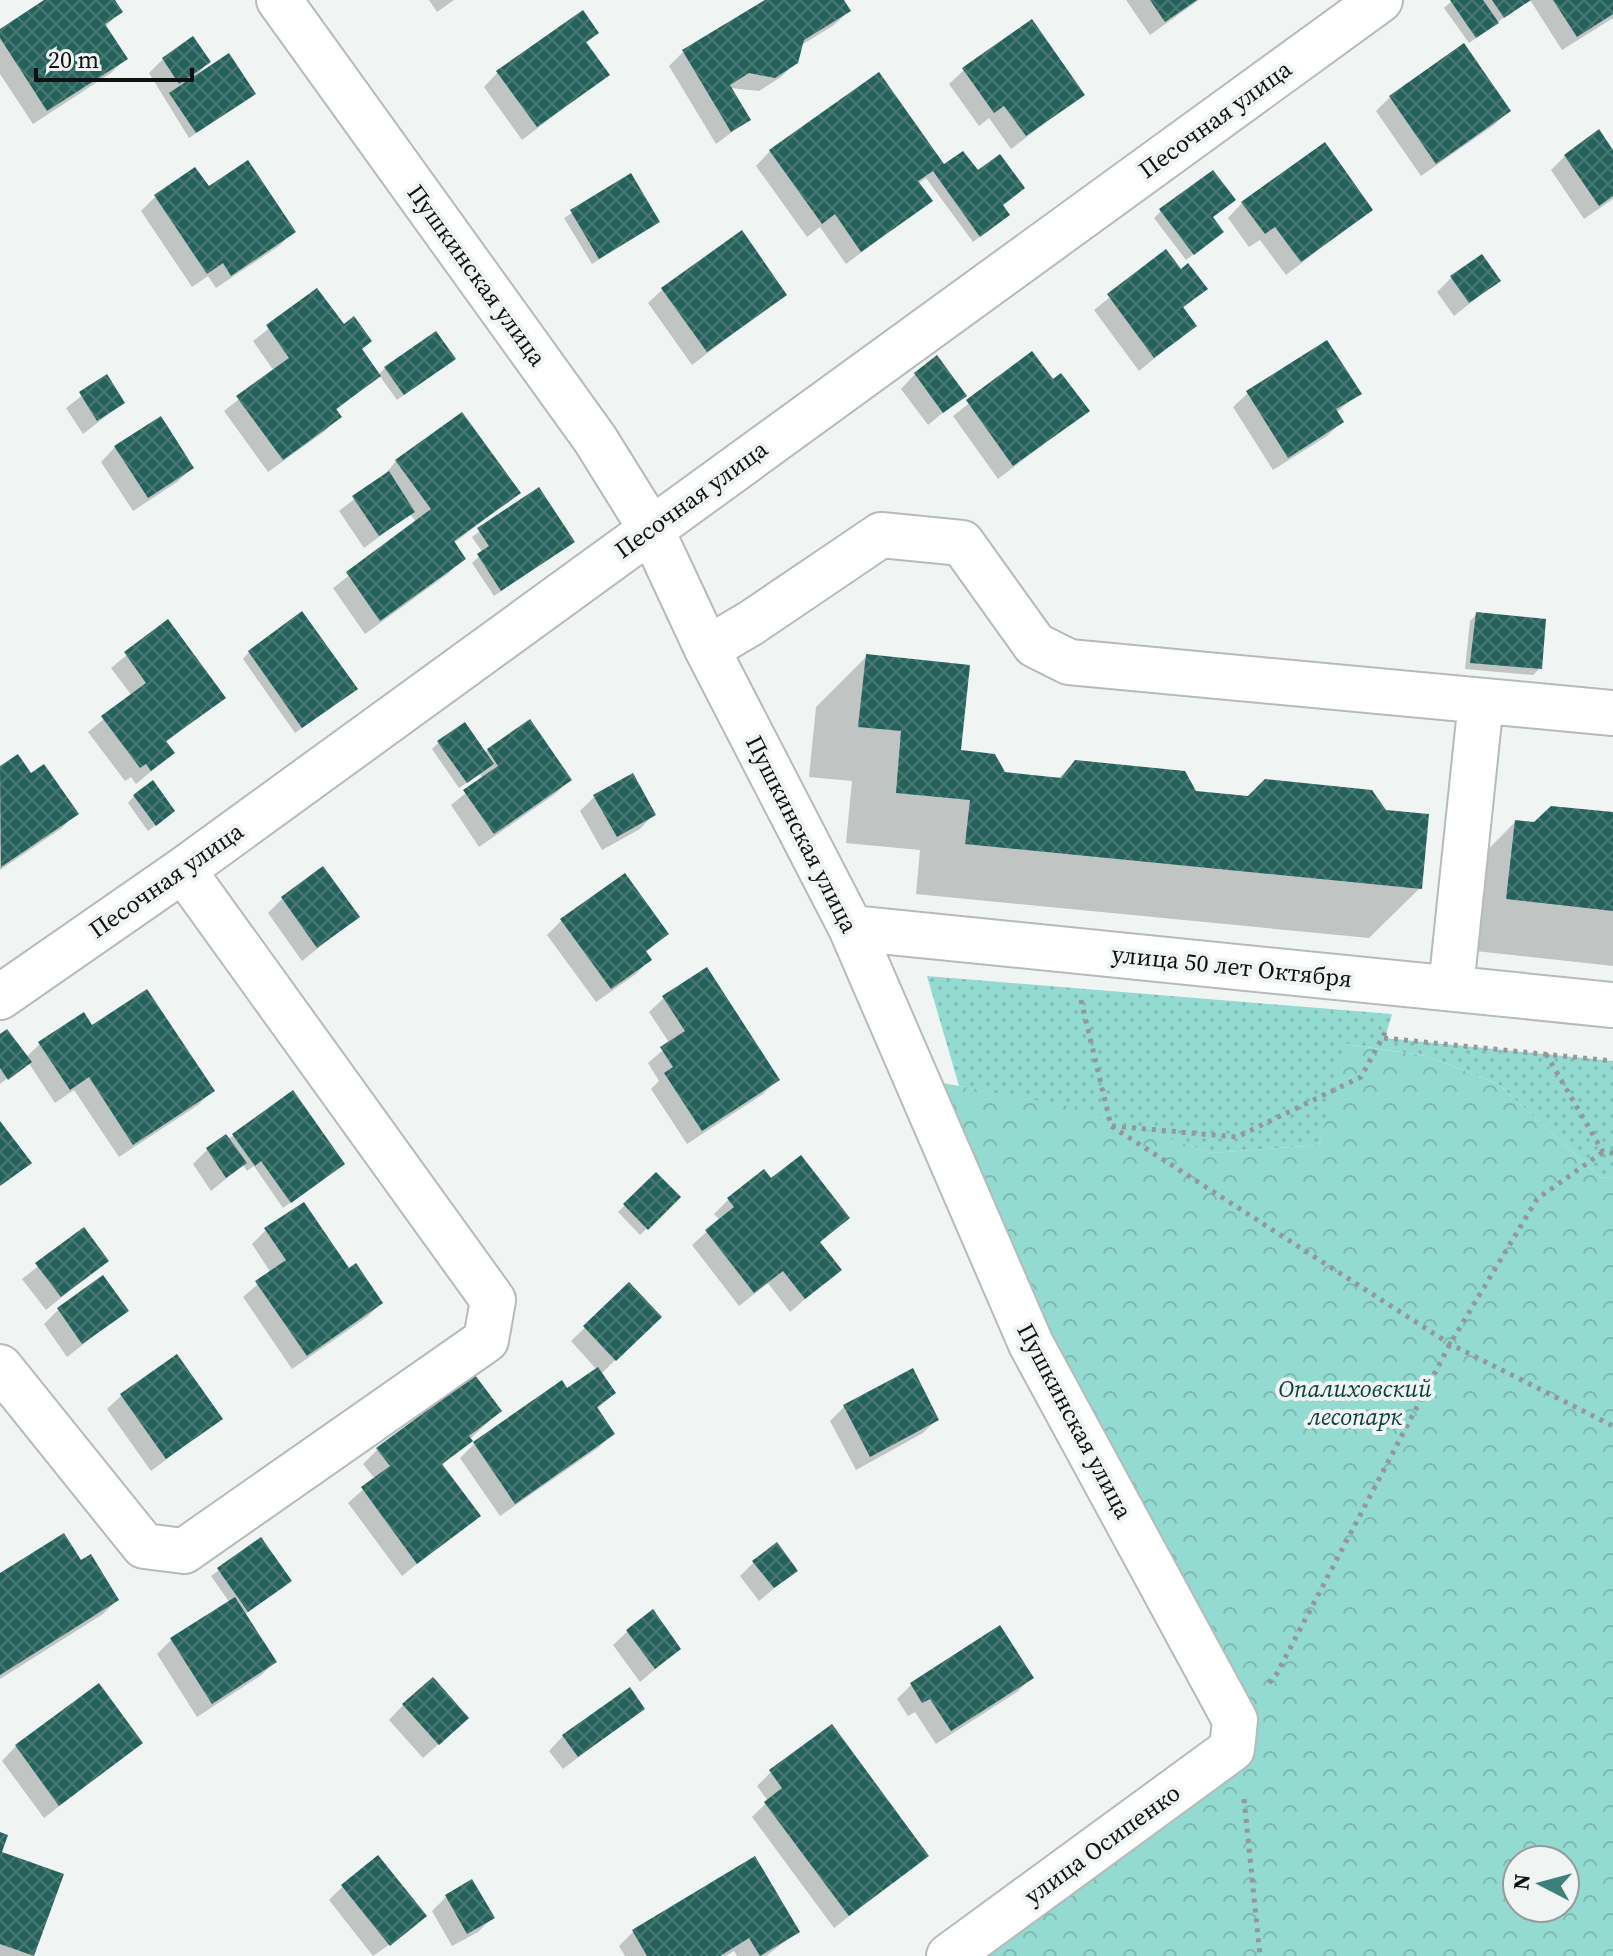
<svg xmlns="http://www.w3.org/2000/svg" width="1613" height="1956" font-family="'Source Serif 4',serif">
<defs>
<pattern id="grass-dots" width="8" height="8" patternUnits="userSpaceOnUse" patternTransform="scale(2)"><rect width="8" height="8" fill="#93dad1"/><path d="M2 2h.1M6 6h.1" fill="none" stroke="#7ebab2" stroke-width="1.8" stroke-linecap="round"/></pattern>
<pattern id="forest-crowns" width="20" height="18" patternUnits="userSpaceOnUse" patternTransform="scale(2)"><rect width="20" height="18" fill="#93dad1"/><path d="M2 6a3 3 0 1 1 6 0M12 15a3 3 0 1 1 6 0" fill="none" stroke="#7ebab2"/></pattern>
<pattern id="building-cross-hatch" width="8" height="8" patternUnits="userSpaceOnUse" patternTransform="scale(2)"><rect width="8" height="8" fill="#26625c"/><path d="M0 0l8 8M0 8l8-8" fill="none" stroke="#4a7873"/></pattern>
</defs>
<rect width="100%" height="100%" fill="#f0f5f4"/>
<path fill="url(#grass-dots)" d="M927,976L1392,1014L1385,1038L1613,1061V1177L1601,1178L1498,1084L1427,1056L1346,1044L1319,1145L1212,1153L1083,1110L959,1086Z"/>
<path fill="url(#forest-crowns)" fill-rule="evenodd" d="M1345,1044L1427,1056L1498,1084L1601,1178L1613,1177V1956H949L1232,1749L916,1078L1083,1109L1212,1153L1319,1145ZM1517,1860H1565V1908H1517Z"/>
<path fill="#0003" d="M48,0H113L120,12L105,27L125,59L111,73L33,124L0,74V31Z
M429,0H454L437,12Z
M769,0H842L849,11L834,25L800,46L796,62L781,77L759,91L730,88L748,120L716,144L669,66L683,52Z
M1126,0H1199L1150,35Z
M1453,0H1528L1469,43L1444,8Z
M1530,0H1613V18L1562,50Z
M597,33L585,44L607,75L522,140L484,87L498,72Z
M1464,46L1508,111L1494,125L1421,176L1376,111L1390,97Z
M163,59L208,62L195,78L247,100L189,138L149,73Z
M964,70L1083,94L1011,149L989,118L979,126L949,84Z
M770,151L941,164L934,174L963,153L1008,215L973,242L926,178L918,184L930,201L846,264L820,227L807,237L756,166Z
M1613,153V199L1584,219L1551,170L1565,156Z
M630,176L658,222L592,264L564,218Z
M208,189L294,231L279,246L216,288L208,276L192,287L141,211L155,197Z
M1242,203L1370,210L1286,275L1260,240L1249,247L1228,218Z
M1161,211L1212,218L1215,238L1186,260L1154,218Z
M1166,252L1181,272L1205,289L1182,309L1194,326L1139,371L1094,310Z
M1452,277L1498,281L1454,316L1437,292Z
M663,289L785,294L692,365L648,303Z
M317,291L343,327L370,341L361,350L378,375L385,368L447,365L397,400L379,375L335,411L339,417L325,431L268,472L224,411L274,371L253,341Z
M1032,354L1053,382L1087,411L998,479L953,416Z
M915,374L964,395L928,425L901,389Z
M106,377L123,403L83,434L66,408Z
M1248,393H1359L1336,413L1341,422L1327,436L1273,470L1233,407Z
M115,447L192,468L177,482L133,511L101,462Z
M396,461L518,493L453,544L463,558L449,573L365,634L333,588L417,523L410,514L364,548L339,511L383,477Z
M538,490L565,548L494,596L472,563L483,553L472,537Z
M1477,614L1540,668L1533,675L1465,669L1470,621Z
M167,622L223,697L165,743L173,753L136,784L131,777L125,781L88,732L132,696L111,668Z
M249,652L348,695L295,733L243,659Z
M867,656L959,752L1003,774L1058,779L1075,762L1194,793L1420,888L1369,938L916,894L920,850L846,843L852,781L809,777L816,707Z
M439,742L484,754L488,750L570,780L555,794L479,847L451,805L483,779L480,774L459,788L432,749Z
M18,757L30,776L76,813L62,828L0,870V769Z
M134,796L166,817L148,831L128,803Z
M594,797L654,814L640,829L602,850L580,811Z
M1613,814V966L1457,949L1465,873L1515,822L1534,824Z
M282,899L357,917L302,961L268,913Z
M561,921L666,934L645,953L650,959L636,974L596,1002L547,935Z
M664,998L777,1080L763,1094L687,1144L651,1089L659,1081L648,1063L670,1044L649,1012Z
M92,1028L212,1091L198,1105L119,1157L74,1090L55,1103L28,1062L0,1084V1036L26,1057L40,1044Z
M233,1136L342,1164L283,1208L254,1166L247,1171L243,1165L211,1191L193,1164L207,1150Z
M656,1175L678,1197L640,1235L618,1212Z
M728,1200L847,1218L819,1243L839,1270L790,1312L768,1283L739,1306L692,1245L720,1220L714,1214Z
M84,1230L106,1261L46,1310L22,1279Z
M266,1230L348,1270L381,1303L367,1317L292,1369L243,1297L271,1273L252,1244Z
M629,1285L659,1317L601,1374L614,1393L596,1410L612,1434L598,1448L500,1516L460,1458L474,1444L562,1383L567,1391L597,1370L571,1341Z
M58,1310L126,1311L67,1357L44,1324Z
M912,1371L937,1419L923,1433L856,1470L830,1421L844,1407Z
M475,1377L500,1411L441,1466L478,1515L402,1576L348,1503L375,1479L363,1464L377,1450Z
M122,1395L220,1419L151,1471L107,1409Z
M260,1540L282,1588L244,1615L275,1662L260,1676L197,1717L157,1654L171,1640L230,1603L211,1576Z
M754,1562L796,1570L759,1601L740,1576Z
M80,1563L117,1600L103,1614L0,1679V1576Z
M1000,1628L1031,1678L1017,1692L936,1744L915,1712L908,1716L897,1699L911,1685Z
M628,1631L679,1649L640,1682L613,1645Z
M403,1705L452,1732L423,1758L389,1720Z
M642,1709L563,1769L549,1751L563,1736Z
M141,1743L44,1818L2,1761L16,1746Z
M771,1772L926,1856L834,1928L752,1817L768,1801L757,1786Z
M0,1854L32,1955V1956H0Z
M472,1881L493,1917L478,1932L452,1946L432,1911L446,1897Z
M343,1886L410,1930L373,1956L329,1900Z
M798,1931L766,1956H737L734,1951L726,1956H625L619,1946L633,1932Z"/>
<path fill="url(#building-cross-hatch)" d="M44,0H115L123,12L105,24L128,59L47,111L0,38V29Z
M765,0H844L851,11L804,40L798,63L775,78L749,73L730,85L751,120L731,132L682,50Z
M1150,0H1197L1165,22Z
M1450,0H1483L1499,23L1476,38Z
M1492,0H1531L1504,18Z
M1553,0H1613V14L1577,37Z
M583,10L599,33L586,42L610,75L537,127L496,71Z
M1032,19L1085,95L1026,136L1004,106L994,113L962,68Z
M193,36L211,62L179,84L162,58Z
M1464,43L1511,111L1436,164L1389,96Z
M229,53L256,94L196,133L169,93Z
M879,72L944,164L963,151L978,170L1000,154L1025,188L1003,205L1010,215L980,237L933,171L918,181L933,201L861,252L835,214L822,224L769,150Z
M1599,129L1613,150V196L1599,206L1564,155Z
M1325,142L1373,210L1301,262L1275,227L1265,234L1241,202Z
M248,160L296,232L231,276L223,263L207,274L154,195L195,167L209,186Z
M1213,170L1236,200L1213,217L1224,232L1194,255L1159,209Z
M631,173L660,222L599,259L570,210Z
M742,230L787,295L707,352L661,288Z
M1166,249L1181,269L1188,263L1208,289L1183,307L1197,326L1154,358L1107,294Z
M1482,254L1501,281L1469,303L1450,276Z
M317,288L344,324L354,316L372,341L362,349L381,376L336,409L342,417L283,460L236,396L289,358L266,325Z
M436,331L456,359L404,395L384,367Z
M1327,340L1362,394L1336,409L1344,422L1288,458L1246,391Z
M1032,351L1053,379L1061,373L1090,411L1013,466L966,400Z
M937,355L967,396L943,413L914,373Z
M107,374L125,403L97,421L79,392Z
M462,412L521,493L454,541L466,559L380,621L346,572L431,509L395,460Z
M161,416L194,468L148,498L114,446Z
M389,471L415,512L379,536L352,496Z
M539,487L575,542L501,591L477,554L489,546L477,528Z
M302,611L358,689L302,728L248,651Z
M1476,612L1546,619L1542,669L1470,663Z
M168,619L226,698L166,741L175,753L151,771L146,764L140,768L101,716L146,683L124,652Z
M866,654L970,665L961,750L995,754L1005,772L1061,778L1075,760L1185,771L1196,791L1248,796L1265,779L1372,790L1386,810L1429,814L1422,889L965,844L970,800L896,793L901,731L858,727Z
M530,719L572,780L494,834L463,790L498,766L487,749Z
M465,722L494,764L467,783L437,741Z
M18,754L31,773L44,764L79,814L1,867L0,766Z
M633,773L656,815L617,837L593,795Z
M153,780L175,811L156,826L133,795Z
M1551,806L1613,812V911L1506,899L1515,820L1534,822Z
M323,866L360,917L317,948L281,897Z
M625,873L669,934L646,951L652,960L611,989L560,919Z
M707,967L780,1080L702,1131L664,1073L673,1067L660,1047L685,1031L662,996Z
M147,989L215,1091L133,1145L89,1077L70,1090L38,1042L84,1012L92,1025Z
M7,1029L32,1062L8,1080L0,1068V1034Z
M293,1090L345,1164L291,1203L261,1161L255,1166L232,1134Z
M0,1121L32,1163L0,1186Z
M226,1134L247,1163L226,1178L206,1148Z
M801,1155L850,1218L820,1242L842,1270L805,1299L783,1271L754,1293L705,1230L734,1207L727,1198L764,1169L771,1178Z
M656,1172L681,1197L648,1230L623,1204Z
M304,1202L349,1268L356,1263L383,1303L307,1356L255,1281L286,1260L264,1228Z
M84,1227L109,1261L61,1297L35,1263Z
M103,1275L129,1311L82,1344L57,1308Z
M629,1282L662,1317L616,1361L583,1326Z
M177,1354L223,1419L166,1459L120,1394Z
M598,1367L616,1393L597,1407L615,1434L515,1504L473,1442L562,1380L567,1388Z
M913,1368L939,1420L870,1457L843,1405Z
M475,1375L502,1411L469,1436L473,1441L442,1464L481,1516L417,1564L361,1487L390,1466L376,1448Z
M64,1533L81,1560L91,1554L119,1600L0,1675V1573Z
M261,1537L292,1581L248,1612L217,1568Z
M777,1542L798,1571L774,1588L752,1561Z
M235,1597L277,1662L212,1704L170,1638Z
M653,1609L681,1649L655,1669L626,1630Z
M1000,1625L1034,1678L951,1731L930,1699L922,1703L910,1683Z
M433,1677L469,1718L439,1745L402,1704Z
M99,1683L143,1743L59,1806L15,1745Z
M630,1687L645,1709L578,1757L562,1735Z
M832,1724L929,1856L849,1916L764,1802L782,1788L769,1770Z
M0,1832L8,1835L2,1852L64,1874L34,1956L0,1944Z
M378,1855L427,1916L390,1946L341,1885Z
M755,1856L800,1932L760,1956L749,1938L720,1956H647L632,1930Z
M472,1879L495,1918L467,1934L445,1895Z"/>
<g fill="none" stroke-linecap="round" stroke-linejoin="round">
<g stroke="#b6bbba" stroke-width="48">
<path id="minor" d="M279,0L595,439L651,529L707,649L851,928L1031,1344L1235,1720L1232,1749L949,1956
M707,649L751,623L881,535L962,543L1035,645L1069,662L1613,713
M851,928L1613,1005
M1451,988L1481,701
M0,997L183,870L1380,0
M0,1367L144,1546L184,1551L486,1340L493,1300L183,870"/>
</g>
<path stroke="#959898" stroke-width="5" stroke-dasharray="4 6" stroke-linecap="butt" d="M1081,1000L1111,1126L1450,1344L1613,1426
M1384,1038L1613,1061
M1546,1054L1603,1152L1613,1153
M1112,1126L1237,1137L1361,1077L1387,1029
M1269,1683L1276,1675L1450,1344L1537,1199L1603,1152
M1244,1799L1260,1956"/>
<use href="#minor" stroke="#fff" stroke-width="44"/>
</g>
<g text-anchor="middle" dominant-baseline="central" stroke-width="8" stroke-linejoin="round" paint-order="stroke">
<g font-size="24" fill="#101212" stroke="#f0f5f4">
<text transform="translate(1215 119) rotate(-36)">Песочная улица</text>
<text transform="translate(477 275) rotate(54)">Пушкинская улица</text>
<text transform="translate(691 499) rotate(-36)">Песочная улица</text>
<text transform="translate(802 834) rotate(63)">Пушкинская улица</text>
<text transform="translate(166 880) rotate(-35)">Песочная улица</text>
<text transform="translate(1232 966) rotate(6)">улица 50 лет Октября</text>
<text transform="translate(1075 1421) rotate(62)">Пушкинская улица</text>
<text transform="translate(1102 1844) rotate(-36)">улица Осипенко</text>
</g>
<g font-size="24" font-style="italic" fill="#0a403b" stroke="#f0f5f4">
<text x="1355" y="1388">Опалиховский<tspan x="1355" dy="28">лесопарк</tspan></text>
</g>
</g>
<g transform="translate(1541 1884) rotate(276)"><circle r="38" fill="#f0f5f4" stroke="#969a9a" stroke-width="2"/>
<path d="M0-6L14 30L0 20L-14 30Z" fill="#3b817a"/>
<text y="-12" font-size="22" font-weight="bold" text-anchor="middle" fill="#101212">N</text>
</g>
<path d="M36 68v12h156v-12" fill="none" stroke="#101212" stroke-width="4"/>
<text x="48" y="68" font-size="24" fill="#101212" stroke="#f0f5f4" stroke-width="6" paint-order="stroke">20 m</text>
</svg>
